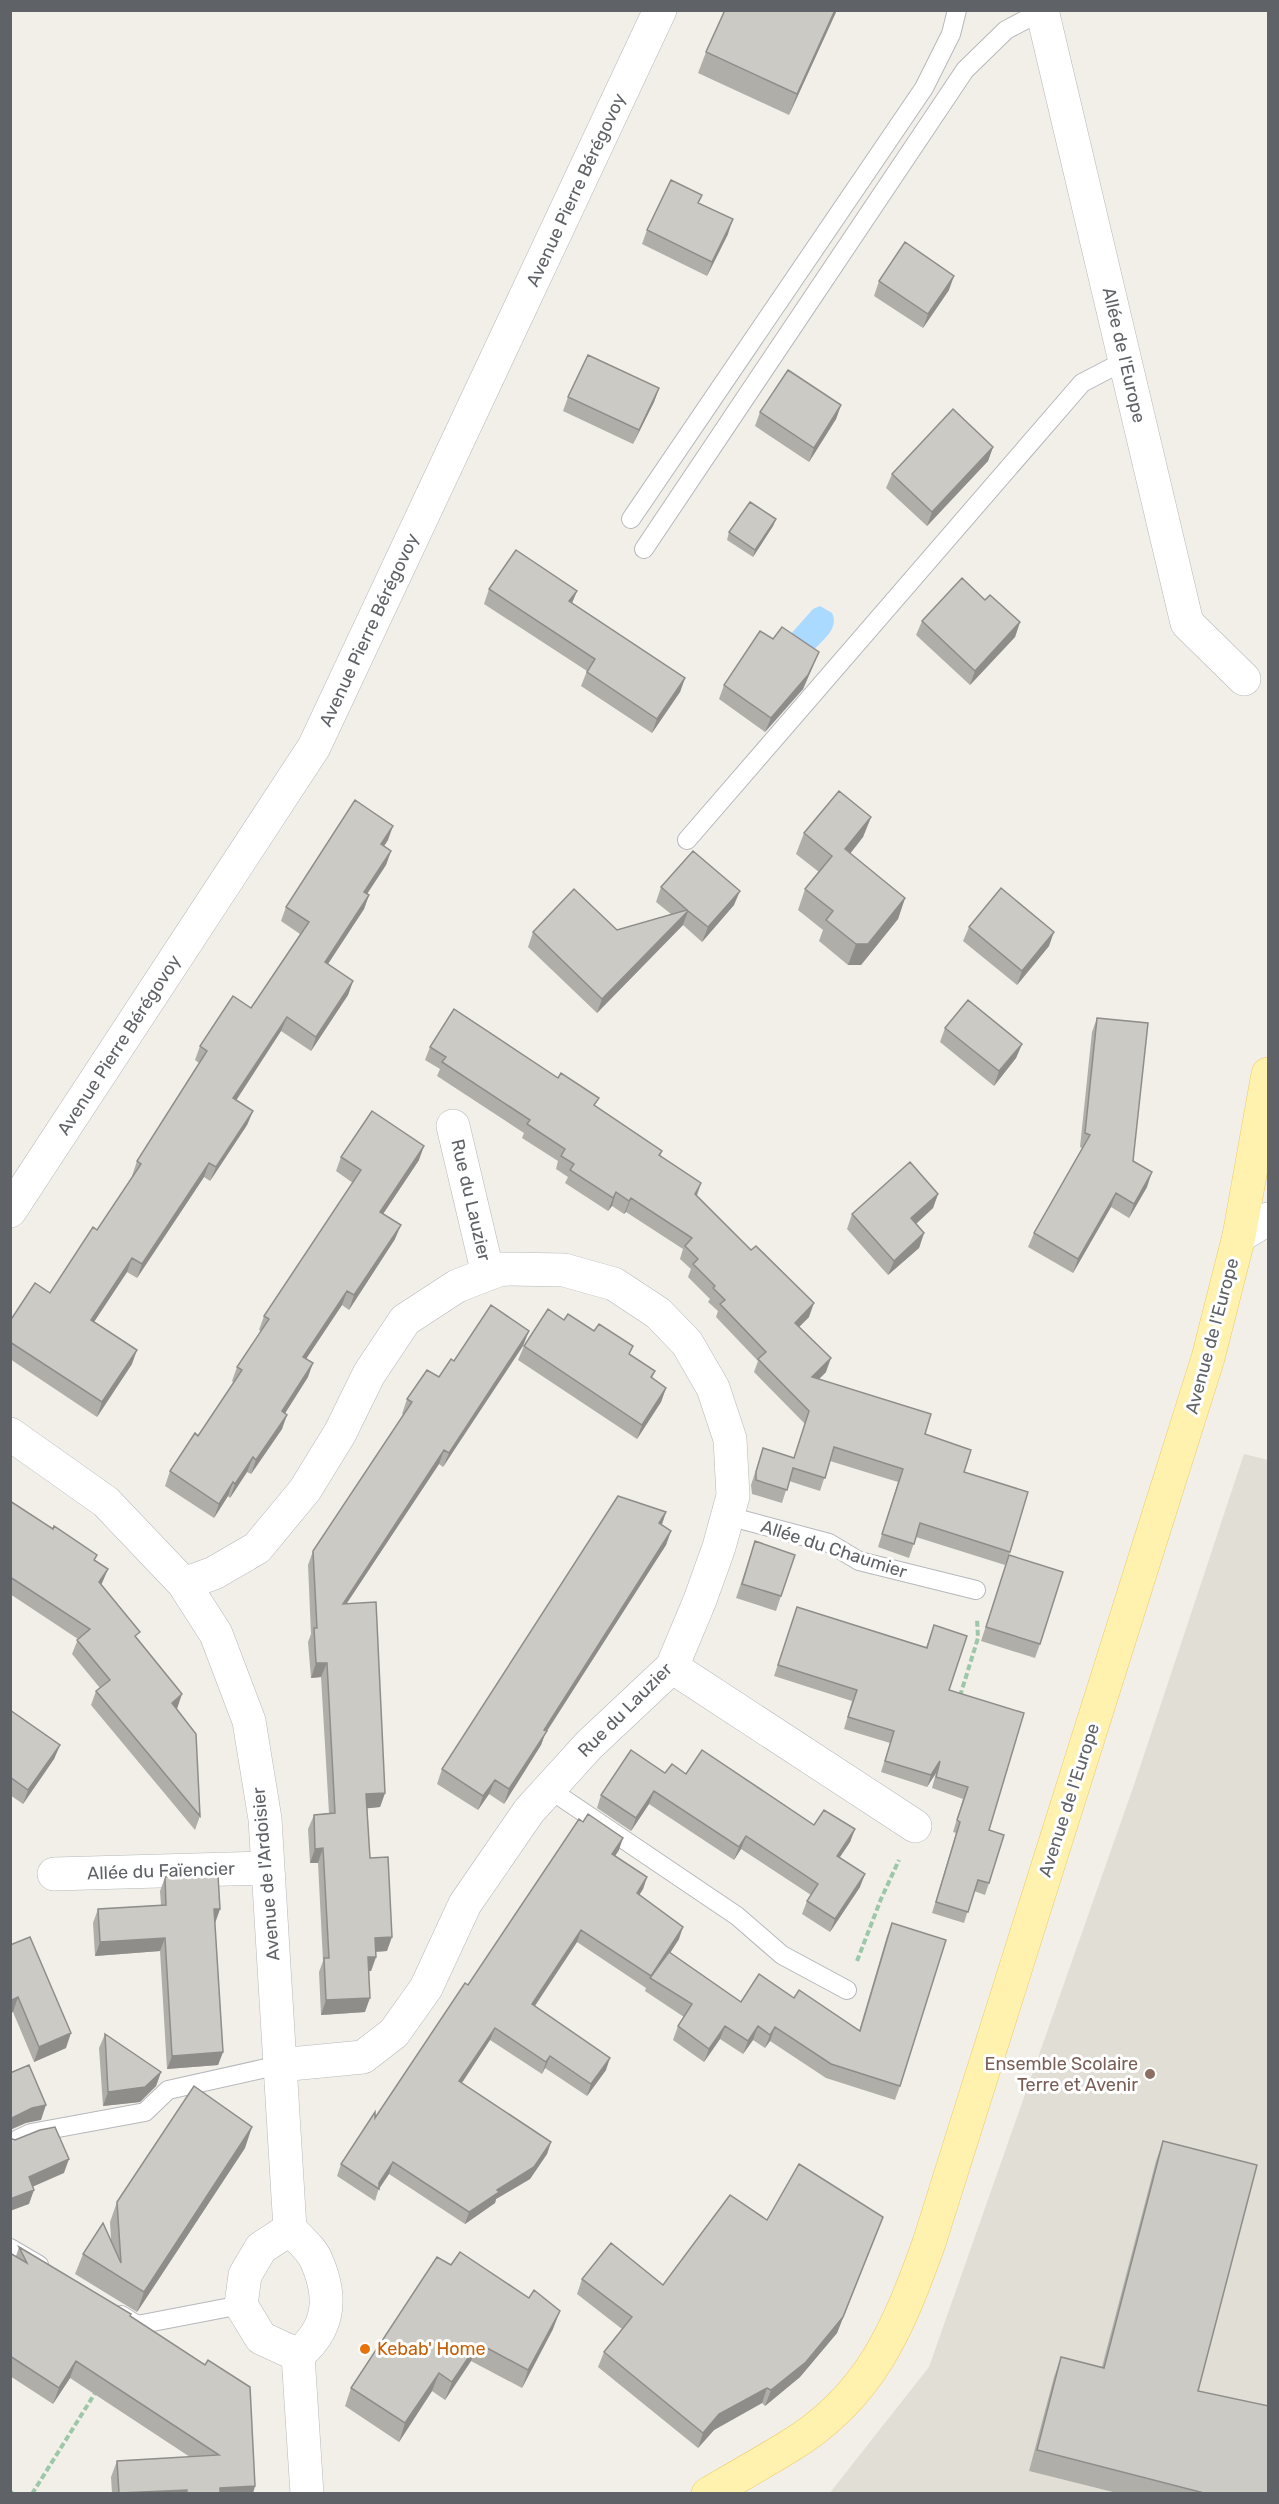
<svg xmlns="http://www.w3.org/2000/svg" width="1279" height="2504" font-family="Rubik,sans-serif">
<rect width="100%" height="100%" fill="#f1efe8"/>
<path fill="#e1ded6" d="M1244,1454L1268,1460V2493L829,2494L929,2367L1135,1782Z"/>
<path fill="#aadaff" d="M820,606L832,613C840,629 821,641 812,652L790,635L813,609Z"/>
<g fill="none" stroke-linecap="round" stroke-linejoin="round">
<g stroke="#b5b8bc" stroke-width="20">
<path id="lane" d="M631,519L924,88L951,34L957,10
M644,549L965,70L1006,30L1042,11
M687,840L1082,383L1126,360
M728,1516L829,1543L859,1561L976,1590
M549,1789L737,1916L782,1955L847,1990
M10,2143L31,2133L145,2112L168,2090L280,2065
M10,2248L39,2265
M121,2315L137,2325L241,2305"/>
</g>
<g stroke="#b5b8bc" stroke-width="34">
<path id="street" d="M1042,10L1187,623L1244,679
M453,1126L488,1274
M10,1211L314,747L660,10
M1239,1236L1268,1219
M10,1434L106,1502L184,1584L216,1634L249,1721L265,1819L290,2229
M184,1584L214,1573L257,1548L305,1490L340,1433L369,1374L405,1320L457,1286L501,1269L564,1270L614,1284L658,1313L687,1343L713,1388L730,1439L733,1496L719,1547L700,1600L672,1667L589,1745L529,1811L465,1904L426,1988L394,2033L363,2057L280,2065
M672,1667L915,1826
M54,1874L268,1868
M290,2229C299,2239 313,2250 317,2262C333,2299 329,2329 298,2355L261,2338L241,2305L245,2275L261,2248Z
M298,2355L307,2494"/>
</g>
<g stroke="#f2c960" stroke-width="34">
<path id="primary" d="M708,2494C735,2478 762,2463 788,2447C870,2398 898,2329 929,2243L1208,1358L1239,1236L1268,1074"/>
</g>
<path stroke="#9cc7a9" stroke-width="4" stroke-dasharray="6 3" stroke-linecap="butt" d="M960,1696L978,1638L977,1619
M857,1961L881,1899L899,1860
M10,2491L13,2494
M32,2494L97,2390"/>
<use href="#lane" stroke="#fff" stroke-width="18"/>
<use href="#street" stroke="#fff" stroke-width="33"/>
<use href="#primary" stroke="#fff2af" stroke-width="33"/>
</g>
<path fill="#afaea9" d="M837,10L789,115L698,73L706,52Z
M699,204L728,234L707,276L642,244L647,230Z
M879,281L949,290L923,328L874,296Z
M659,388L654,402L633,444L563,411L568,397Z
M841,405L836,419L809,462L755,426L760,412Z
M993,447L988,461L927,526L886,488L892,474Z
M776,519L773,526L753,557L727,540L729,532Z
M489,589L577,591L572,603L685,678L680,692L652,733L581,686L587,671L484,604Z
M985,600L1020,622L1015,637L970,685L916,635L922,621Z
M813,666L803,689L765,732L719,699L724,685Z
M871,817L863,837L850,854L905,898L898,919L861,965H848L819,941L823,930L798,910L805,889L819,872L796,854L804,833Z
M388,840L384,846L391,851L386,865L367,894L369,895L364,909L328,964L353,981L348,995L311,1051L281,1031L236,1100L253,1111L247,1125L210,1181L204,1177L137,1278L127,1272L94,1322L132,1364L97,1417L10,1359V1321L50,1293L97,1230L133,1176H132L137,1161L199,1063L195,1060L200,1046L251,1008L300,934L281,921L286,907Z
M661,887L734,905L702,942L683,925L597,1013L528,947L533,932L617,930L671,914L656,902Z
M969,927L1049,946L1017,985L963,941Z
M1097,1018L1133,1161L1147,1187L1129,1218L1111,1207L1073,1273L1028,1247L1034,1233L1082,1148L1080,1147L1092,1032Z
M945,1028L1022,1044L1016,1058L994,1086L940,1042Z
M430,1047L596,1106L662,1151L660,1156L701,1183L697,1196L809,1317L799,1327L826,1372L819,1379L925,1434L964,1472L1010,1552L1005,1565L916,1537L909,1558L878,1547L898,1482L830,1461L820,1491L789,1481L782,1503L752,1494L751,1485L763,1448L794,1458L805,1424L754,1372L758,1361L716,1317L718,1311L708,1302L710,1299L688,1277L691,1269L680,1259L683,1249L626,1212L624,1214L612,1206L608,1211L565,1183L568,1177L556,1169L558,1161L522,1138L524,1133L437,1076L440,1069L425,1060Z
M341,1157L419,1160L383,1214L395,1239L349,1310L342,1305L306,1359L308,1377L285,1413L282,1429L251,1474L247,1472L230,1498L228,1496L214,1518L165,1486L170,1471L198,1436L234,1383L232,1381L237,1367L261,1331L259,1330L264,1316L353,1183L336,1171Z
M938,1194L933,1208L916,1224L924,1233L919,1248L888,1275L847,1229L852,1214Z
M564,1320L630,1355L655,1371L652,1378L666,1388L661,1402L637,1439L518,1360L524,1346Z
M529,1331L443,1467L439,1464L347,1603L385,1793L380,1807L367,1808L370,1858L387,1951L376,1952V1957L371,1971H369L365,2012L321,2015L319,1972L323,1961L318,1863H310L308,1829L314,1815L329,1813L321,1677L311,1678L308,1642L311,1634L308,1565L313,1551L404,1415L402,1414L407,1399L439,1377L454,1361Z
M10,1501L108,1569L101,1585L137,1639L177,1709L200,1816L195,1830L91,1705L96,1691L100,1688L72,1654L78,1639L10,1594Z
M666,1512L662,1525L671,1531L666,1545L545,1734L541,1745L504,1804L489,1794L478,1810L437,1784L442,1769Z
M755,1541L781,1596L776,1611L736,1598Z
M1009,1555L1040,1644L1035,1658L981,1641Z
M797,1607L926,1647L934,1625L949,1690L989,1830V1883L985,1895L974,1891L964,1923L932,1913L956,1833L953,1832L963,1799L932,1788L936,1773L927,1787L881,1772L890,1743L844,1729L852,1701L774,1676Z
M10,1710L60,1745L54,1759L23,1804L10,1795Z
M665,1773L686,1774L814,1825L855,1829L850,1842L839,1858L860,1887L830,1932L802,1914L807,1901L811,1895L741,1849L734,1860L649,1804L631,1831L597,1808L601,1795Z
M619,1850L615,1856L647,1877L643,1889L639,1895L679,1939L670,1953L741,2002L794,1998L859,2031L887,1936L892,1923L900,2086L895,2100L826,2078L770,2041L765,2048L753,2040L743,2054L720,2039L704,2062L673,2040L678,2026L684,2017L645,1991L646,1988L577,1942L535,2006L606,2070L587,2096L545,2068L542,2074L490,2040L462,2083L551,2142L547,2154L530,2179L496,2199L495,2203L465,2224L389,2174L379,2188L375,2201L337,2176L341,2164L375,2118L468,1985Z
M165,1877L220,1909L215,1923L223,2052L218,2065L167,2069L160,1951L95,1956L93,1923L98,1909L161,1905L160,1891Z
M10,1945L66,2048L34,2062L13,2012L10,2013Z
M105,2034L161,2072L156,2086L140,2102L103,2106L99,2048Z
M1163,2141L1198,2391L1269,2493H1117L1029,2471L1054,2377L1061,2357L1102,2367L1156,2161Z
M245,2148L137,2312L75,2274L83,2254L111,2240L110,2222L117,2202Z
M883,2217L837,2333L800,2377L765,2406L762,2403L714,2430L698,2448L598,2367L604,2352L622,2329L577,2294L582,2279L663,2285L767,2220Z
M19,2247L130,2316L255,2486L253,2493H112L111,2477L117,2461L190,2457L70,2378L53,2404L10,2376V2253L16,2256Z
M437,2257L553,2329L522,2388L471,2361L445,2400L432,2391L399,2442L345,2406L351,2388Z"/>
<path fill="#8f8d8a" d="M835,10H837L789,115L797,94Z
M733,219L728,234L707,276L712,262Z
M954,276L949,290L923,328L928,314Z
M659,388L654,402L633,444L639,430Z
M841,405L836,419L809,462L814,448Z
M993,447L988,461L927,526L932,512Z
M776,519L773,526L753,557L755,550Z
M577,591L571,605L569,601Z
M1020,622L1015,637L970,685L975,671Z
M819,652L813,666L803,689L765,732L771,718Z
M685,678L680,692L652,733L657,719Z
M871,817L863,837L837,870L845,849Z
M393,826L388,840L376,858L381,844Z
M391,851L386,865L359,906L364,892Z
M740,891L734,905L702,942L708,927Z
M369,895L364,909L320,976L325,962Z
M905,898L898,919L861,965H848L856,944Z
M688,911L683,925L597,1013L602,999Z
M1054,932L1049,946L1017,985L1022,971Z
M353,981L348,995L311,1051L316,1037Z
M287,1017L281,1031L228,1113L233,1098Z
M1022,1044L1016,1058L994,1086L999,1071Z
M253,1111L247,1125L210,1181L216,1167Z
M424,1146L419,1160L375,1226L380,1212Z
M209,1163L204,1177L137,1278L142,1264Z
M1152,1172L1147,1187L1129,1218L1134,1204Z
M701,1183L696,1196L695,1194Z
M616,1192L612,1206L608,1211L613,1198Z
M1116,1193L1111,1207L1073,1273L1078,1259Z
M938,1194L933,1208L906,1233L911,1218Z
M631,1198L626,1212L624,1214L629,1201Z
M401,1225L395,1239L349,1310L354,1295Z
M924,1233L919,1248L888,1275L894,1261Z
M132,1258L127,1272L86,1334L91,1320Z
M347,1291L342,1305L298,1371L303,1357Z
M814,1303L809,1317L790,1336L795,1323Z
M529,1331L523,1346L443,1467L449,1453Z
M137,1350L132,1364L97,1417L102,1402Z
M831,1358L826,1372L808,1390L812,1377Z
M313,1363L308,1377L277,1426L282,1411Z
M666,1388L661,1402L637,1439L642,1425Z
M287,1415L282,1429L251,1474L256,1460Z
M444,1450L439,1464L337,1618L343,1604Z
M253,1457L247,1472L230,1498L235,1484Z
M233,1482L228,1496L214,1518L219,1504Z
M666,1512L661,1526L659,1523Z
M671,1531L666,1545L545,1734L541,1745L504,1804L509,1789L544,1730Z
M108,1569L102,1583L94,1596L99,1582Z
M316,1663H327L321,1677L311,1678Z
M182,1694L177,1709L167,1717L172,1703Z
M60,1745L54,1759L23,1804L28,1790Z
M940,1761L936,1773L927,1787L931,1775Z
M495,1780L489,1794L478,1810L483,1796Z
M654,1791L649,1804L631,1831L636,1818Z
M385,1793L380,1807L361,1809L366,1794Z
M855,1829L850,1842L832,1869L837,1856Z
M746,1836L741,1849L734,1860L739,1847Z
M623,1838L619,1850L608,1866L612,1854Z
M323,1848L318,1863H310L315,1849Z
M865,1874L860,1887L830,1932L835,1919Z
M647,1877L643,1889L633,1905L637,1893Z
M214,1909H220L215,1923Z
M683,1927L679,1939L653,1979L651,1976Z
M581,1930L577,1942L528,2016L532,2004Z
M392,1937L387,1951L369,1952L375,1938Z
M165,1938L160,1951L95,1956L100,1942Z
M368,1957H376L371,1971H363Z
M18,1997L13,2012L10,2013V2001Z
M370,1998L365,2012L321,2015L326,2000Z
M725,2026L720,2039L704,2062L709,2049Z
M758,2026L753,2040L743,2054L748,2041Z
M775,2027L770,2041L765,2048L770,2035Z
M495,2028L490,2040L455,2093L459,2081Z
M71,2033L66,2048L34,2062L39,2047Z
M223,2052L218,2065L167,2069L172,2056Z
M550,2056L545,2068L542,2074L546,2062Z
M610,2058L606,2070L587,2096L591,2084Z
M161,2072L156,2086L140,2102L103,2106L108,2092Z
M46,2105L41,2120L26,2123L10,2130V2119L32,2108Z
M252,2127L245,2148L137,2312L144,2292Z
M551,2142L547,2154L530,2179L496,2199L495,2203L465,2224L469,2212L497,2190Z
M69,2159L64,2173L23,2191L29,2177Z
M393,2162L389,2174L379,2189V2183Z
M34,2190L29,2204L10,2211V2199Z
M883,2217L837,2333L800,2377L765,2406L771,2390Z
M560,2311L553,2329L522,2388L528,2370Z
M478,2343L471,2361L445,2400L452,2382Z
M76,2361L70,2378L53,2404L59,2388Z
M439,2373L432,2391L399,2442L405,2423Z
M767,2388L762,2403L714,2430L698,2448L703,2433L719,2414Z
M255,2486L253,2493H218L220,2488Z
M187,2490L185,2493H121Z"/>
<path fill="#cccac5" stroke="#8f8d8a" stroke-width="1.5" d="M725,10H835L797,94L706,52Z
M671,180L702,195L698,203L733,219L712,262L647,230Z
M905,242L954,276L928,314L879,281Z
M588,355L659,388L639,430L568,397Z
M788,370L841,405L814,448L760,412Z
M953,409L993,447L932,512L892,474Z
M750,502L776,519L755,550L729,532Z
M516,550L577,591L569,601L685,678L657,719L587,672L595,659L489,589Z
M962,578L985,600L990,595L1020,622L975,671L922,621Z
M782,627L819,652L808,675L771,718L724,685L760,631L773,639Z
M839,791L871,817L845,849L905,898L868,944H856L826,920L833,911L805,889L832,856L804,833Z
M355,800L393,826L381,844L391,851L364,892L369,895L325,962L353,981L316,1037L287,1017L233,1098L253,1111L216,1167L209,1163L142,1264L132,1258L91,1320L137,1350L102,1402L10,1342V1321L35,1283L50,1293L93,1227L97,1230L141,1164L137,1161L207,1051L200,1046L233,996L251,1008L309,922L286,907Z
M693,851L740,891L708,927L688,911L602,999L533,932L574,889L617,930L687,910L661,887Z
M1001,888L1054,932L1022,971L969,927Z
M968,1000L1022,1044L999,1071L945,1028Z
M454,1009L558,1078L561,1073L599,1098L594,1105L662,1151L659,1155L701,1183L695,1194L751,1250L756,1246L814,1303L795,1323L831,1358L812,1377L931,1414L925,1434L971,1450L964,1472L1028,1492L1010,1552L920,1523L914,1544L882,1534L903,1469L834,1447L825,1478L793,1468L787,1490L756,1480V1472L763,1448L794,1458L809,1411L758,1359L766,1352L720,1304L725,1300L713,1288L715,1286L693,1264L698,1259L685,1246L692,1238L631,1198L629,1201L616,1192L613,1198L570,1170L574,1164L561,1156L565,1149L527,1124L530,1120L442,1062L446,1057L430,1047Z
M1097,1018L1148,1023L1133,1161L1152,1172L1134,1204L1116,1193L1078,1259L1034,1233L1090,1135L1085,1133Z
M372,1111L424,1146L380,1212L401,1225L354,1295L347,1291L303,1357L313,1363L282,1411L287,1415L256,1460L253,1457L235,1484L233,1482L219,1504L170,1471L195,1433L198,1436L242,1370L237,1367L269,1319L264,1316L361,1170L341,1157Z
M910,1162L938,1194L911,1218L924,1233L894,1261L852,1214Z
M491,1305L529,1331L449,1453L444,1450L343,1604L376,1602L385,1793L366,1794L370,1858L388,1857L392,1937L375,1938L376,1957H368L370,1998L326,2000L324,1958H329L323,1848L315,1849L314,1815L335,1813L327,1663H316L314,1628H317L313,1551L412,1402L407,1399L427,1370L439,1377L451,1359L454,1361Z
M548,1309L564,1320L568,1314L594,1331L599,1324L633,1346L629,1354L655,1371L651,1377L666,1388L642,1425L524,1346Z
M618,1496L666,1512L659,1523L671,1531L544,1730L547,1731L509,1789L495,1780L483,1796L442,1769Z
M10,1501L53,1529L54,1526L97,1555L94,1560L108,1569L99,1582L140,1632L135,1636L182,1694L172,1703L196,1734L200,1816L96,1691L110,1680L77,1640L90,1629L10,1577Z
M755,1541L795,1555L781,1596L742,1584Z
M1009,1555L1063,1572L1040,1644L986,1627Z
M797,1607L927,1648L934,1625L967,1636L949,1690L1024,1713L989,1830L1004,1835L989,1883L978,1880L968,1912L936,1902L960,1822L957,1820L968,1787L936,1777L940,1761L931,1775L885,1761L894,1731L848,1717L857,1690L778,1665Z
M10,1710L60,1745L28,1790L10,1777Z
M631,1750L665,1773L672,1764L686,1774L702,1750L814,1825L824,1810L855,1829L837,1856L865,1874L835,1919L807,1901L818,1884L746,1836L739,1847L654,1791L636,1818L601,1795Z
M588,1814L623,1838L612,1854L647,1877L637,1893L683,1927L651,1976L581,1930L532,2004L610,2058L591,2084L550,2056L546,2062L495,2028L459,2081L551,2142L534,2167L497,2190L499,2192L469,2212L393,2162L379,2183V2189L341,2164L375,2112V2118L465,1983L468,1985L579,1819L583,1822Z
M218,1875L220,1909H214L223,2052L172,2056L165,1938L100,1942L98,1909L166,1905L165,1877Z
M892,1923L946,1940L900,2086L831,2064L775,2027L770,2035L758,2026L748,2041L725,2026L709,2049L678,2026L692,2004L650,1978L669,1952L741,2002L759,1974L794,1998L799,1990L860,2031Z
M30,1937L71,2033L39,2047L18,1997L10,2001V1945Z
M105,2034L161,2072L145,2087L108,2092Z
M29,2065L46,2105L32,2108L10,2119V2073Z
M194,2086L252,2127L144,2292L83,2254L103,2223L121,2263L117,2202Z
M55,2127L69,2159L29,2177L34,2190L10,2199V2138L15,2140L40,2130Z
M1163,2141L1257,2165L1198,2391L1269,2406V2493H1204L1037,2450L1061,2357L1104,2368Z
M799,2164L883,2217L843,2317L806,2362L771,2390L767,2388L719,2414L703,2433L604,2352L632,2317L582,2279L611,2243L663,2285L730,2195L767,2220Z
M19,2247L131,2314L130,2316L205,2365L208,2360L250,2387L255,2486L220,2488V2493H187V2490L119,2493L117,2461L219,2455L76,2361L59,2388L10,2356V2253L27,2263Z
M460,2252L529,2298L534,2290L560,2311L528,2370L478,2343L452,2382L439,2373L405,2423L351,2388L437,2257L451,2265Z"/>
<circle fill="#8d6e63" stroke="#fff" stroke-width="2" cx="1150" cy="2074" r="6"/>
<circle fill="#e8710a" stroke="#fff" stroke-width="2" cx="365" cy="2349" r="6"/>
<g text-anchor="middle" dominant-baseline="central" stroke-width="6" stroke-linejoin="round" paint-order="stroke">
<g font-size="18" fill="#5f6368" stroke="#fff">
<text transform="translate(576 190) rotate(-65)">Avenue Pierre Bérégovoy</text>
<text transform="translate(1124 355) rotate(77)">Allée de l'Europe</text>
<text transform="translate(369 630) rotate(-65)">Avenue Pierre Bérégovoy</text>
<text transform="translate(119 1045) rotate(-57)">Avenue Pierre Bérégovoy</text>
<text transform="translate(471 1200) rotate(77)">Rue du Lauzier</text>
<text transform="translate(1212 1336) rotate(-75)">Avenue de l'Europe</text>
<text transform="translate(834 1549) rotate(18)">Allée du Chaumier</text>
<text transform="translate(625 1710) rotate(-45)">Rue du Lauzier</text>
<text transform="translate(1069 1800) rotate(-72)">Avenue de l'Europe</text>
<text transform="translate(161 1871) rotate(-2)">Allée du Faïencier</text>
<text transform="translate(266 1874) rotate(-95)">Avenue de l'Ardoisier</text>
</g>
<g font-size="18" fill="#785e54" stroke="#fff" text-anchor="end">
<text x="1138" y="2064">Ensemble Scolaire<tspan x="1138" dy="21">Terre et Avenir</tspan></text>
</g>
<g font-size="18" fill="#c56008" stroke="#fff" text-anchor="start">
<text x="377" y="2349">Kebab' Home</text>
</g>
</g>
<rect width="1279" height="2504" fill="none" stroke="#5f6368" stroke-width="24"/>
</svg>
